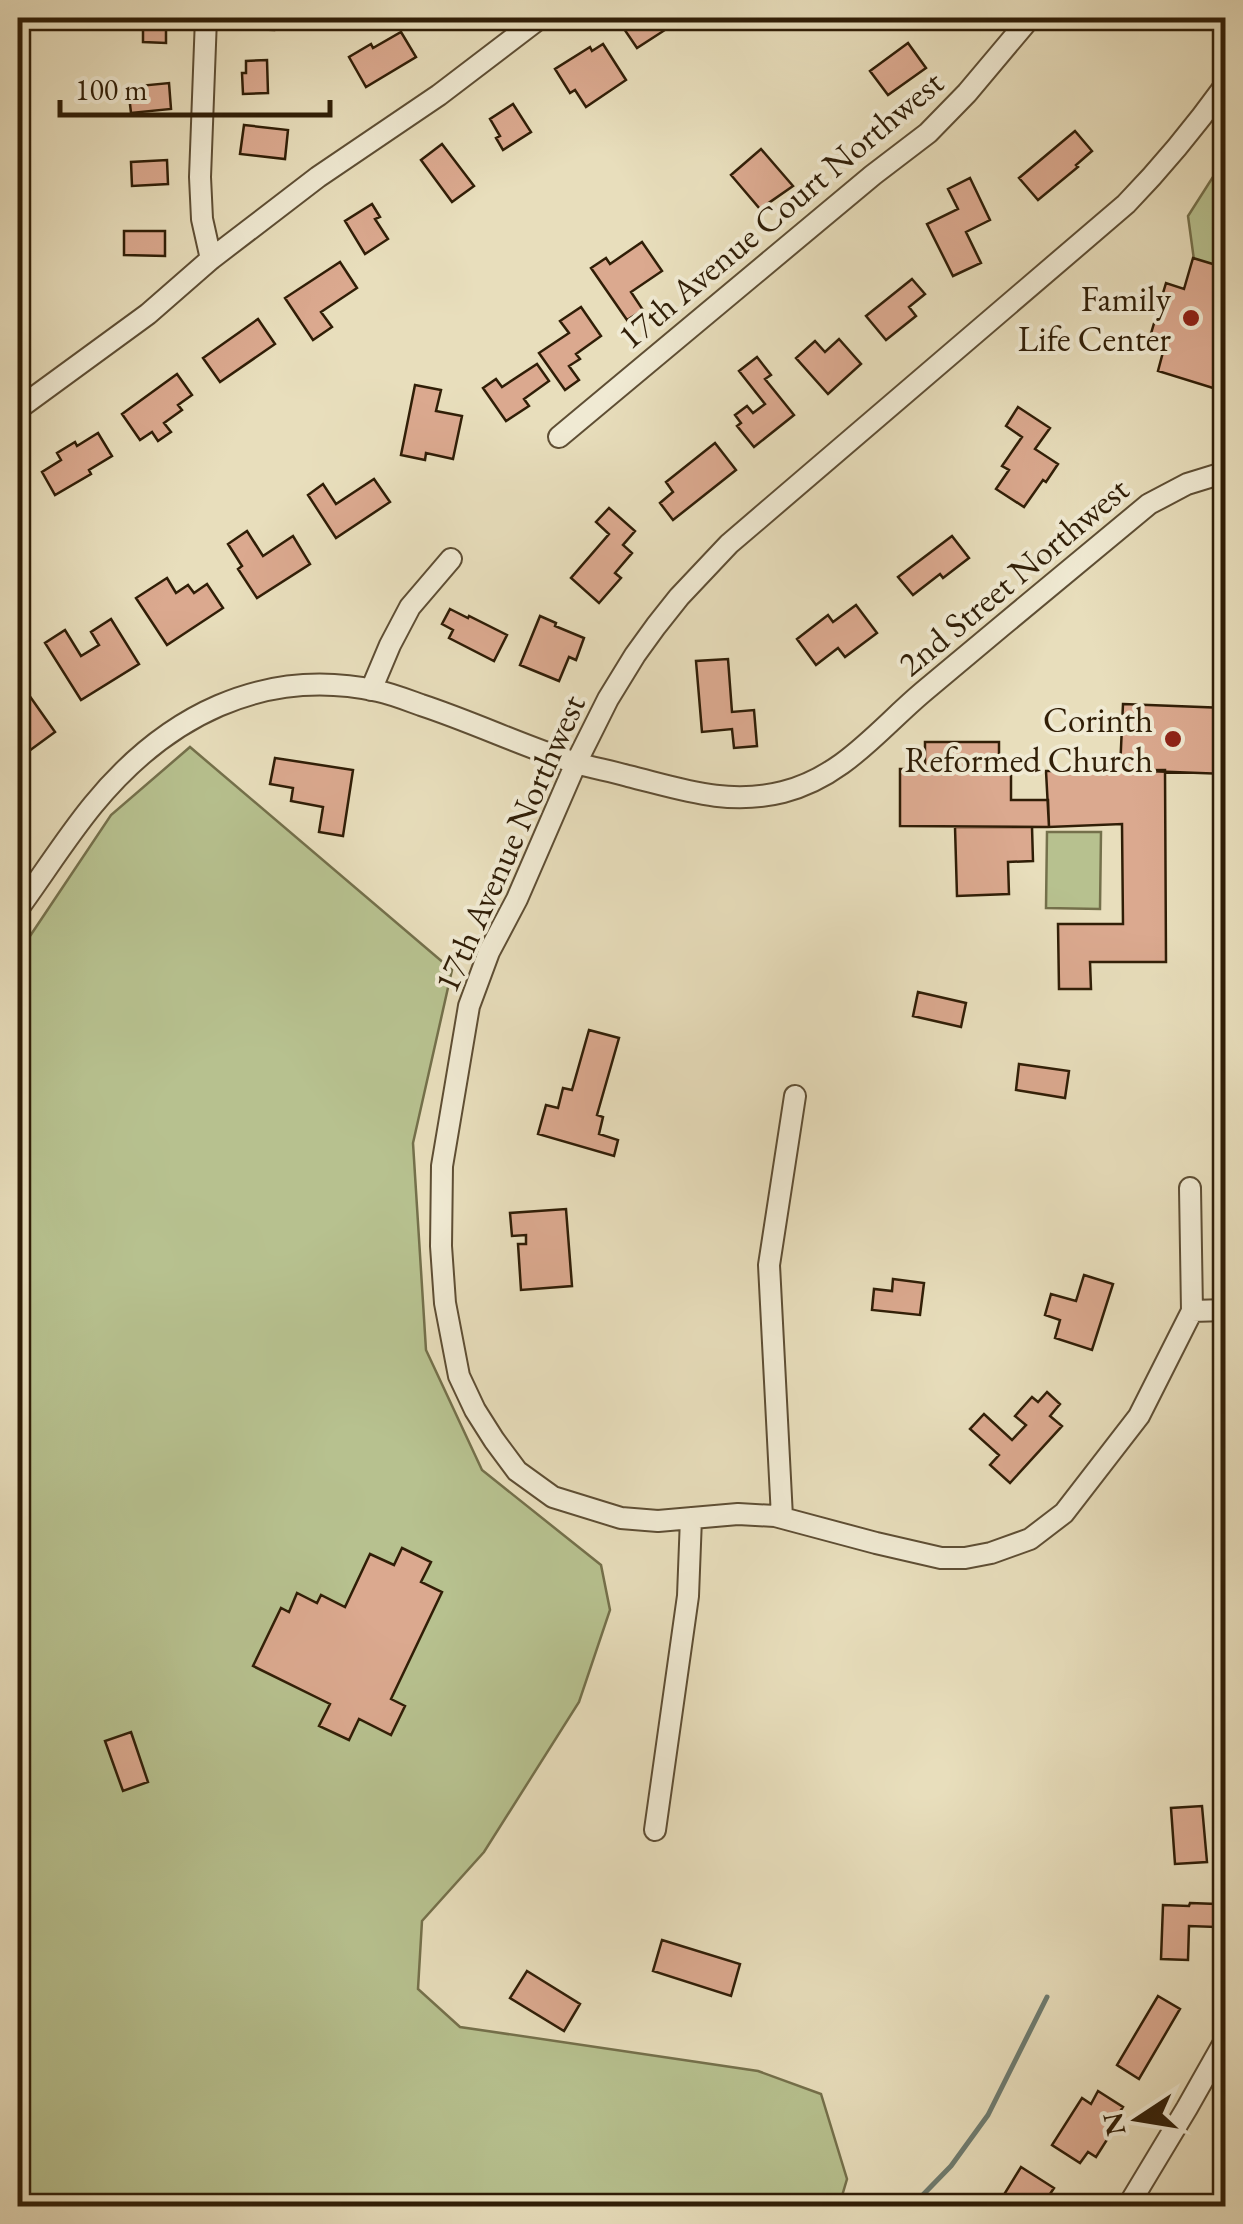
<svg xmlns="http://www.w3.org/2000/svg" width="1243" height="2224" font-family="'EB Garamond',serif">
<rect width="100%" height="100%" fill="#e8debc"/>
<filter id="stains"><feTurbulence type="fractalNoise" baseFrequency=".002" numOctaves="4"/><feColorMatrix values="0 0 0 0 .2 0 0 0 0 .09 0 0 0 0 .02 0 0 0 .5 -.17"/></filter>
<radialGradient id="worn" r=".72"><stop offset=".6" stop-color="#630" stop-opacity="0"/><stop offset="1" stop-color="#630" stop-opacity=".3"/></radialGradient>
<path fill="#b7c18f" stroke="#74704b" stroke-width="2.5" d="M1225,158V268L1194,260L1188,216Z
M190,747L452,970L413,1143L426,1350L482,1470L601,1565L610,1610L579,1702L484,1852L422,1921L418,1989L460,2027L758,2071L821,2094L847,2179L839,2206H18V954L111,815Z
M1047,832H1101L1100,909L1046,908Z"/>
<path fill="#98bbb7" stroke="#6e7c71" stroke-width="2.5" d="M18,1790C27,1830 37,1855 18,1894Z"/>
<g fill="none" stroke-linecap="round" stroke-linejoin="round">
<path stroke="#6e7c71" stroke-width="5" d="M912,2206L951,2166L988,2115L1047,1997"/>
</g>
<path fill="#dba98f" stroke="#301e07" stroke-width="2.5" d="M139,18H166V43L143,42V26H139Z
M246,18H285L274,19V30L246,29Z
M436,18H461L445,29Z
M629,18H661L668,28L637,48L620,23Z
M401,32L416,57L366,87L349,57L371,44L373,48Z
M908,43L926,68L888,95L870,71Z
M603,44L626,80L586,107L575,90L570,93L555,69L590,47L592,51Z
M267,60L268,93L243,94L242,73H246V61Z
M169,83L171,109L131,113L128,87Z
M513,104L531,132L503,150L496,138L500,136L490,119Z
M244,125L288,130L285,159L240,154Z
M1075,131L1092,151L1076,165L1078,167L1038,200L1019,178Z
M442,144L474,186L452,202L421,160Z
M761,149L793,186L760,209L731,175Z
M167,160L168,184L132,186L131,162Z
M970,178L990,220L966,232L981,263L953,276L927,224L958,209L948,189Z
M372,204L380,217L375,219L388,239L365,254L345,221Z
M124,231H165V256L124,255Z
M642,242L662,271L631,292L643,310L627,320L591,268L606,258L610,264Z
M1193,258L1226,268V392L1158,371L1163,352L1147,347L1166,283L1184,289Z
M340,262L357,288L321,312L332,327L313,340L285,298Z
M912,279L925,294L909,307L916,316L886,340L866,316Z
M581,307L601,336L576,354L580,359L569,366L579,380L565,390L539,353L569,333L560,321Z
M258,319L275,344L220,382L203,358Z
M839,339L861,364L828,394L796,358L815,341L825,352Z
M757,357L771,375L765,379L794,415L754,447L737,426L741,423L735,415L747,406L753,413L765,404L739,371Z
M537,364L549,381L524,399L529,406L506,421L483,388L496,379L502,387Z
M177,374L192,395L178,405L182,410L164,423L171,432L158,441L152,432L140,440L122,414Z
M415,385L441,390L436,411L462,416L453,459L426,453L425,460L401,455Z
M1018,407L1050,428L1035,449L1058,464L1046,482L1043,480L1024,507L996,489L1009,470L1002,466L1022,437L1006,426Z
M98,433L112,456L89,470L91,474L55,495L42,472L61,460L57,453L75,442L77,446Z
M715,443L736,470L673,520L660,503L673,492L666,482Z
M374,479L390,502L336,538L308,495L323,484L336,504Z
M609,508L635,531L623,545L632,553L615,573L621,578L599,603L571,578L609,534L596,522Z
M247,531L263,556L293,536L310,564L257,598L238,569L242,566L228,544Z
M952,536L969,558L943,578L940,574L913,595L898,577Z
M167,578L176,593L188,585L194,593L207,584L223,608L167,645L136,598Z
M856,605L877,633L845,657L838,648L816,665L797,639L828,615L833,622Z
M450,609L468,618L469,616L507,635L494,661L449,638L453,630L442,624Z
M540,616L556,623L555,626L584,638L576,660L569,657L559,681L520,665Z
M111,619L139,664L81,700L45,643L65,630L81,656L99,645L91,632Z
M728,659L732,712L754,710L757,746L734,748L732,729L702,732L696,661Z
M24,688L55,732L18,759V693Z
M1123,704L1226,708V774L1120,770Z
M925,742H999V772H1011V800H1048L1049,827L900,826V769H925Z
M275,758L353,770L343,836L319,832L323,807L291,801L293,788L270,784Z
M1165,770L1166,962H1090L1091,989H1059L1058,924H1123L1122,824L1049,827L1046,771Z
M955,827H1032L1033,861L1008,862L1009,894L957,896Z
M918,992L966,1003L961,1027L913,1016Z
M589,1030L619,1038L597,1115L603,1117L599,1134L618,1140L614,1156L538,1134L546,1105L558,1108L563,1088L572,1090Z
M1019,1064L1069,1071L1065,1098L1016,1090Z
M566,1209L572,1286L521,1290L518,1244H526V1235L512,1236L510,1213Z
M1084,1275L1113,1284L1092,1350L1055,1338L1060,1320L1045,1315L1051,1294L1076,1301Z
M893,1279L924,1283L920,1315L872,1310L874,1289L892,1291Z
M1047,1392L1060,1404L1050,1416L1062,1426L1010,1483L990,1465L999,1455L970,1429L984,1414L1012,1440L1026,1425L1015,1416L1032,1397L1038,1402Z
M402,1548L431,1562L421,1582L442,1592L391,1699L405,1706L391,1735L359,1719L349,1740L319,1726L330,1704L253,1666L281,1608L289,1612L297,1593L317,1603L321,1595L345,1607L370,1554L394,1565Z
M131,1732L148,1782L123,1791L105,1741Z
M1202,1806L1207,1862L1175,1864L1171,1808Z
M1190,1903L1217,1904L1216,1927L1189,1926L1188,1960L1161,1959L1163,1905L1189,1906Z
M662,1940L740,1964L731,1996L653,1971Z
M527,1971L580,2004L564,2031L510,1998Z
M1158,1996L1180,2009L1139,2079L1117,2065Z
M1098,2091L1123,2107L1107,2132L1110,2135L1096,2157L1088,2152L1080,2163L1052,2145L1082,2098L1091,2104Z
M1021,2167L1054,2188L1042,2206H997Z"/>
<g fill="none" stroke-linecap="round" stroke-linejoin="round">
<g stroke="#5e4e34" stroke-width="24">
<path id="minor" d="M206,18L200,177L202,219L211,259
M18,409L148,314L211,259L318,177L439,95L540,18
M559,437L873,175L928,133L967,93L1030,18
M371,690L390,645L410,607L451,559
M18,909C43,875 66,838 93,805C165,717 262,666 378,691C392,694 407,700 421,705C473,722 525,747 576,763C593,768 611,771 628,776C681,789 727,806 783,792C843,777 878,730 923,692C998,629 1074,566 1149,504L1187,484L1226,472
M1190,1188L1192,1311L1139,1416L1064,1513L1030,1539L991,1553L965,1558H941L876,1543L775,1516L738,1514L658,1521L621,1518L553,1497L517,1471L494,1440L475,1410L459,1376L445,1303L441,1246L442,1166L469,1006L489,952L517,899L576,763L608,699L635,655L656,626L679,597L729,544L1126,204C1163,166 1195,127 1226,84
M1192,1311L1226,1310
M782,1517L769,1265L795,1096
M655,1830L688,1596L691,1518
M1128,2206L1187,2108L1226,2039"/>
</g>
<use href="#minor" stroke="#f0ead3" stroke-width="20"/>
</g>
<g fill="#8f2418" stroke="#f0ead3" stroke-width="4">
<circle cx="1191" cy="318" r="10"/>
<circle cx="1173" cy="739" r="10"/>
</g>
<g text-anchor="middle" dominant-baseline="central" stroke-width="8" stroke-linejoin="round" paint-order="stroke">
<g font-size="35" fill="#301e07" stroke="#f0ead3">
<text transform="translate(780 209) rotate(-40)">17th Avenue Court Northwest</text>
<text transform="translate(1013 576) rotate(-40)">2nd Street Northwest</text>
<text transform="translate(509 843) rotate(-66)">17th Avenue Northwest</text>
</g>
<g font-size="35" fill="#301e07" stroke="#f0ead3" text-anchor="end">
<text x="1171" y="298">Family<tspan x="1171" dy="40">Life Center</tspan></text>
<text x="1153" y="719">Corinth<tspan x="1153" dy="40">Reformed Church</tspan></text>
</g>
</g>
<rect width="1243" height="2224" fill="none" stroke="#e8debc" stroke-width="60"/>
<rect x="20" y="20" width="1203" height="2184" fill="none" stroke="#301e07" stroke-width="5"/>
<rect x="30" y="30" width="1183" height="2164" fill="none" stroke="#301e07" stroke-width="2.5"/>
<g transform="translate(1138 2119) rotate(258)" stroke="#f0ead3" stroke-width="8" paint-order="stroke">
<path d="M0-8L18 38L0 25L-18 38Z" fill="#301e07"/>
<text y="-15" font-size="28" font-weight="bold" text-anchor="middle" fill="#301e07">N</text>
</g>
<path d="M60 100v15h270v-15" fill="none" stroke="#301e07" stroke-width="5"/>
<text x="75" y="100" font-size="30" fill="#301e07" stroke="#f0ead3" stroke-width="8" paint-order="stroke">100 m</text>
<rect width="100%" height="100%" filter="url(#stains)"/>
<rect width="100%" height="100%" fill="url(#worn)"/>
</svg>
